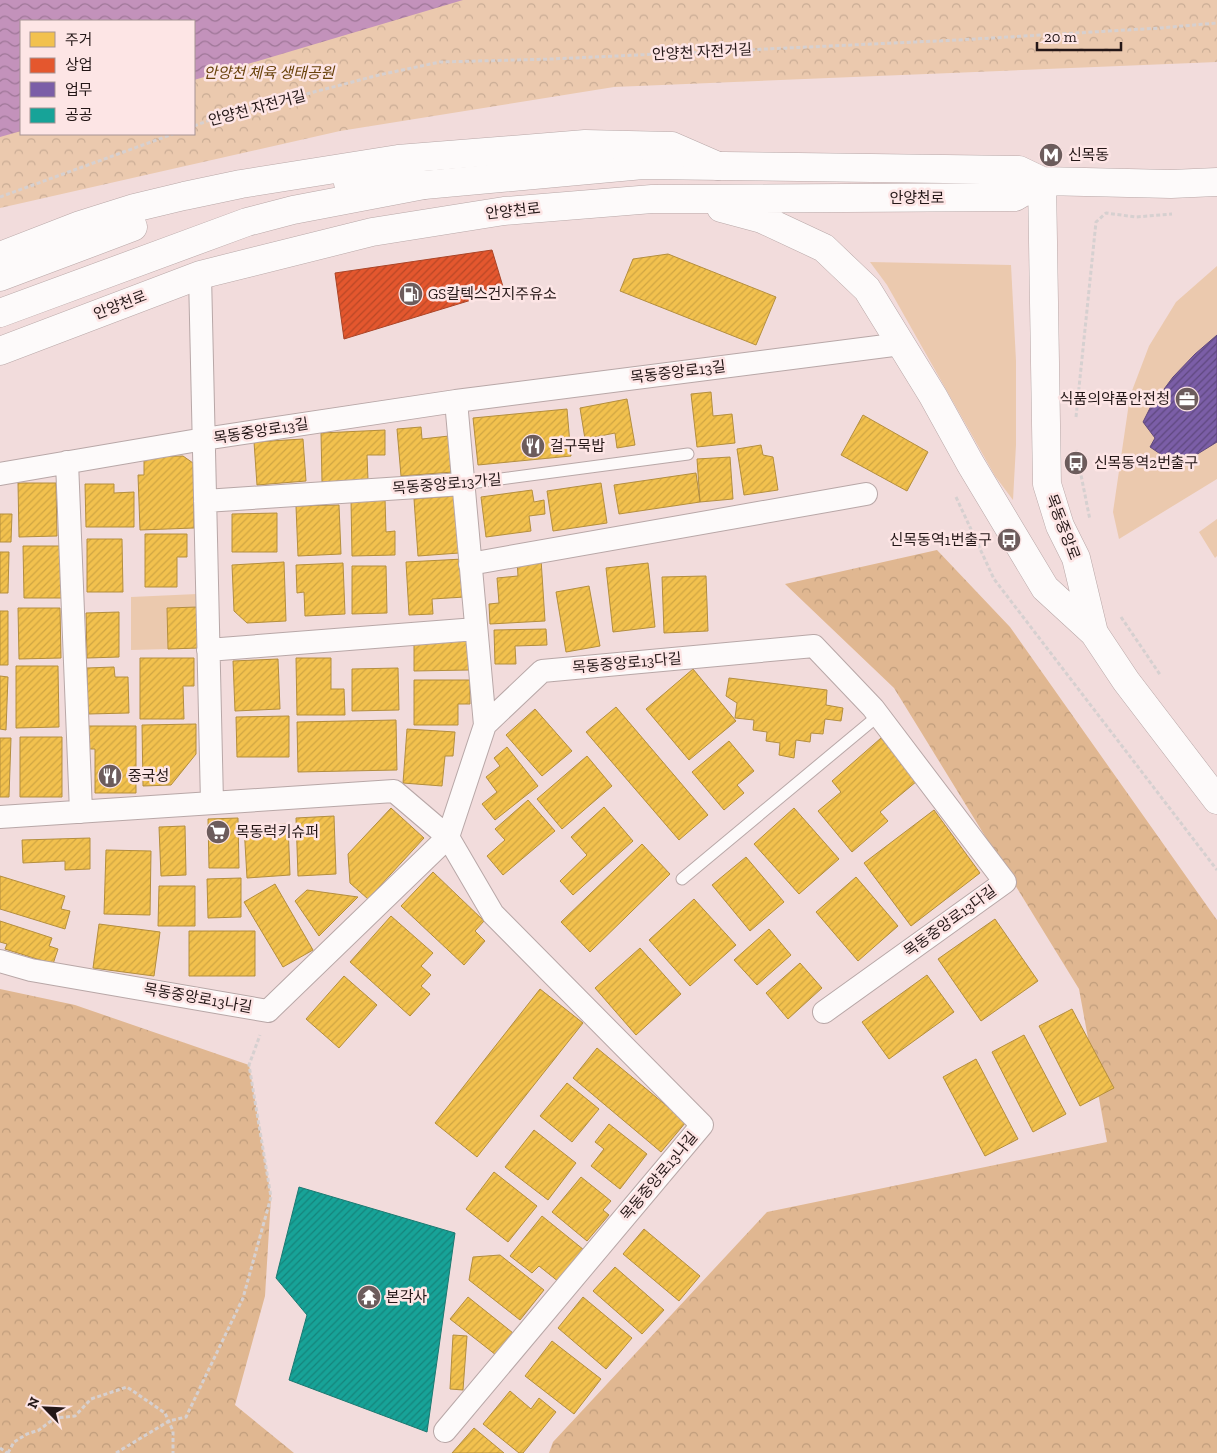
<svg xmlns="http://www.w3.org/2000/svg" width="1217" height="1453" font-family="'Zilla Slab','Noto Sans KR',serif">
<defs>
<pattern id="forest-crowns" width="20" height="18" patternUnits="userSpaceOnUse" patternTransform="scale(1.25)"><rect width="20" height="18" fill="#e0b791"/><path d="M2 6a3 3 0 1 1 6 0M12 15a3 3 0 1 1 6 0" fill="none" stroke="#c09d7c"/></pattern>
<pattern id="park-crowns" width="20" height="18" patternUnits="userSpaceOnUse" patternTransform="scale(1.25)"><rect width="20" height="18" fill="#ebc9ae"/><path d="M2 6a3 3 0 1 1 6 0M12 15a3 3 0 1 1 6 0" fill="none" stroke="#c9ac95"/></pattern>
<pattern id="water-waves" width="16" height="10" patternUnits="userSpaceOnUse" patternTransform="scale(1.25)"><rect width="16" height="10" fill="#c392bb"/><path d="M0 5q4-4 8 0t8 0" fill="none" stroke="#9e7697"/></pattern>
<pattern id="homes-hatch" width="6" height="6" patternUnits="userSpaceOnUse" patternTransform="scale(1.25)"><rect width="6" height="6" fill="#f2c14e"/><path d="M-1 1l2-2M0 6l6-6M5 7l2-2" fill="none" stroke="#cfa543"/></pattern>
<pattern id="shops-hatch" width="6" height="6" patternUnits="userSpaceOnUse" patternTransform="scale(1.25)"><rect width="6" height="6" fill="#e4572e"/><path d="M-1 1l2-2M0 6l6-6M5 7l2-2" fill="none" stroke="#b94726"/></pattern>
<pattern id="offices-hatch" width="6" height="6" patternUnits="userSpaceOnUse" patternTransform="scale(1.25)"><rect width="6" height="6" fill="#7b5ea7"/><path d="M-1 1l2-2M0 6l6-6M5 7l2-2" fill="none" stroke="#5f487f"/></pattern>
<pattern id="public-hatch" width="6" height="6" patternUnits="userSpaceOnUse" patternTransform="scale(1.25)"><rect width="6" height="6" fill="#17a398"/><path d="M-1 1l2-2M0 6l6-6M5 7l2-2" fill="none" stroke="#15847b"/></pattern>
</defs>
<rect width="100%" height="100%" fill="#f2dcdc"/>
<path fill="#ebc9ae" d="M870,262L1011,265L1016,361V445L1013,500L995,476L887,285Z
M1217,266V479L1119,539L1113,512L1130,396L1149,346L1176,302Z
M1217,519V556L1215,558L1199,532Z
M197,594L198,607L167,608L168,649L131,650V597Z"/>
<path fill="url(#forest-crowns)" d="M937,550L1010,627L1217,920V1453H549L553,1442L767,1212L1107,1142L1079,989L894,688L785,584Z
M0,989L75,1005L249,1065L271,1197L265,1296L235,1405L294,1453H0Z"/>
<path fill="url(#park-crowns)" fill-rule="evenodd" d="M0,0H1217V62L614,87L340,131L0,208ZM21,21H194V134H21Z"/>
<path fill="url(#water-waves)" d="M0,0H463L194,80V21H21V131L0,137Z"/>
<path fill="url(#homes-hatch)" stroke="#b48e3e" d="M668,254L776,297L756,345L620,291L633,259Z
M711,392L713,416L732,414L735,443L697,447L691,394Z
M627,399L635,445L617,448L615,433L585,439L580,408Z
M567,409L571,456L478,465L473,418Z
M863,415L928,452L907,491L841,455Z
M421,427L422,439L449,436L453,472L401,476L397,429Z
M385,430V455H367L368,480L322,482L321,433Z
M303,439L306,481L257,485L254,442Z
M761,445L763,455L773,457L778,490L744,495L737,449Z
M183,456L193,463L194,528L140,530L138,475H144V457Z
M730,457L733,499L700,502L697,459Z
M696,473L700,502L619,514L614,485Z
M18,483H56L57,536L19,537Z
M601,483L607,523L553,531L547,491Z
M85,484H114V493L134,492V527H86Z
M532,490L534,502L544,500L545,514L529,516L531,531L486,537L481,497Z
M454,496L459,553L418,556L414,499Z
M385,499L386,532L395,531V555L352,556L351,500Z
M339,505L341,554L298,556L296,506Z
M277,513V552H232V514Z
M0,514H12L11,542H0Z
M145,534H187V557H177V587H145Z
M87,539H122L123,592H87Z
M23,546H61L62,598H24Z
M0,552H9L8,593H0Z
M463,559L465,597L432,599L433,614L409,615L406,562Z
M541,559L545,621L490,624L489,604L499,603L497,578L518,576L517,560Z
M284,562L286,621L247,623L234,611L232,565Z
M343,563L345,614L305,616L304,592L297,593L296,565Z
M648,563L655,627L613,632L606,568Z
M352,566H386L387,613L352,614Z
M706,576L708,631L664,633L662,577Z
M589,586L600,646L566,652L556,592Z
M198,607L199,648L168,649L167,608Z
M18,608H60L61,658L19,659Z
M0,611H8V665H0Z
M119,612V657L87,658L86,613Z
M546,629L547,645L515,646L516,664H495L494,630Z
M469,637V670L414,671V638Z
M140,658H194V686H183L184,719H140Z
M296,658H331V689H344L345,715H297Z
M278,659L280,709L235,711L233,661Z
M16,666H58L59,727L16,728Z
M114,667L115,677H128L129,713L88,714L87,668Z
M398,668L399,710L352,711V669Z
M693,669L736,721L689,760L646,709Z
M0,676L8,677L6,730L0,729Z
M729,678L827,690L826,705L843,708L841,721L825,719L823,734L811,733L810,742L796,740L794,758L779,755L780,743L766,741L767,732L753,730L754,720L735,718L737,703L726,696Z
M414,680H470V704H458V725H414Z
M616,707L708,815L679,840L586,732Z
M535,709L572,751L542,776L506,735Z
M289,716V757H237L236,717Z
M396,720L397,770L298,772L297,722Z
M196,724V754L171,785L143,786L142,725Z
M88,726H136V793H95V749H88Z
M407,729L455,732L453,756H445L442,786L403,783Z
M20,737H62V797H20Z
M0,738H11L9,797H0Z
M881,738L917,781L880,812L888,821L852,852L818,811L841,792L832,781Z
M729,741L754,771L737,785L744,793L724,810L692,772Z
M507,747L538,786L495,820L482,804L497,792L486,777L500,766L494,758Z
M587,756L612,786L562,829L537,799Z
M528,800L555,831L503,875L487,856L505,840L495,829Z
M604,807L633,841L573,895L560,881L587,855L571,837Z
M391,808L424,838L368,899L350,883L348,854Z
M794,808L839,859L799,894L754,844Z
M934,810L980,873L911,926L864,863Z
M334,816L336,874L298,876L296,818Z
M238,818L239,868H209L208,819Z
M288,824L290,875L247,878L244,826Z
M185,826L186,875L161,876L159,827Z
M90,838V869L65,870V861L23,863L22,840Z
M642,844L670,874L590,952L561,922Z
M106,850L151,851L150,915L104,914Z
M746,857L784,902L750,931L712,885Z
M433,872L484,921L475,931L485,941L464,965L401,906Z
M0,876L65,896L61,909L70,911L65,929L0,909Z
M856,877L898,926L858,961L816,912Z
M241,878V917L208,918L207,879Z
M275,884L313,950L283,967L244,902Z
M159,886H195V926H158Z
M307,890L358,897L319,936L295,901Z
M694,899L736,945L690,986L649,940Z
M391,916L433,953L421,966L431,975L421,986L430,994L410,1016L350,962Z
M995,919L1038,981L981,1021L938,959Z
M0,921L52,938L49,946L58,949L53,964L5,949L7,944L0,942Z
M99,924L160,932L154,976L93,968Z
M769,929L791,955L757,985L734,960Z
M189,931H255V976H189Z
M640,948L681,994L636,1035L595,988Z
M800,963L822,988L788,1019L766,993Z
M927,975L954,1012L889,1059L862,1022Z
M344,976L377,1005L339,1048L306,1019Z
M540,989L583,1023L477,1157L435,1123Z
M1072,1009L1114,1088L1080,1106L1039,1026Z
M1024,1035L1066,1114L1033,1132L992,1052Z
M597,1048L686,1122L661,1152L573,1078Z
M976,1059L1018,1139L985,1156L943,1077Z
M567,1083L599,1109L572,1142L540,1116Z
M609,1124L647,1154L620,1189L591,1166L604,1149L595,1142Z
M534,1130L576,1163L548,1200L505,1167Z
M494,1172L537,1206L508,1242L466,1209Z
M581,1177L611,1201L603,1210L609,1215L587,1241L552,1212Z
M542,1216L584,1250L559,1282L539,1266L532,1273L510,1256Z
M644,1229L700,1276L679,1301L623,1254Z
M500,1255L544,1290L520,1320L469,1280L473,1257Z
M615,1267L664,1310L642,1334L593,1291Z
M468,1297L513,1333L496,1355L450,1319Z
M583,1297L632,1338L606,1369L558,1328Z
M453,1335L467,1336L463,1390L450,1389Z
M552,1341L601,1379L574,1414L525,1376Z
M510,1391L531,1409L539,1398L556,1412L523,1453H519L483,1424Z
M474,1428L504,1453H452Z"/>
<path fill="url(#shops-hatch)" stroke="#aa4427" d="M492,250L504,290L344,339L335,273Z"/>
<path fill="url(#offices-hatch)" stroke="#61497c" d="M1217,335V442L1178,466L1150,447L1155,438L1143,422L1150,408L1173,377L1195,354Z"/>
<path fill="url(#public-hatch)" stroke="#1b7971" d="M299,1187L455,1233L427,1432L289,1380L307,1315L276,1278Z"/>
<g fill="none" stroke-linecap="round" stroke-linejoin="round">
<g stroke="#b8a7a7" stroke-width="13">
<path id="lane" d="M463,484L688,454
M682,879L879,715"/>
</g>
<g stroke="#b8a7a7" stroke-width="24">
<path id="street" d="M200,275L212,803
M456,401L485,725
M67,462L81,812
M0,474L204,439L456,401L901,344
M205,501L463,484
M470,564L866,494
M208,650L476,629
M0,817L394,791L448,837L493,914L702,1125L445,1431
M0,961L31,970L268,1011L448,837L485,725L542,671L814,646L873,708L1005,882L824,1012"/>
</g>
<g stroke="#b8a7a7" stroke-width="29">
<path id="secondary" d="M1042,181L1047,484L1060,526L1076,558L1094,633L1126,681L1217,800
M721,208L762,219L824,248L867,289L933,396L970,463L1045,588L1094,633
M0,313L247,222L293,210L424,185L643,165L1019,170L1042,181L1171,184L1217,182
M0,351L200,275L372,232L504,211L652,199L1015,197L1042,181"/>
</g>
<g stroke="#b8a7a7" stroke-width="29">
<path id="primary" d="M348,183L379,179L424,185
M0,256L80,225L134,208L184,196L241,184L398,159L585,144L672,146L718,166
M0,277L133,227"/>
</g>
<path stroke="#d6d0d0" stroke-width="3" stroke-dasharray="4 2.5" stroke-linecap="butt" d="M194,126L218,117L379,75L440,62L552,59L958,40L1160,28L1217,23
M0,197L173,134
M1076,417L1096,222L1106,213L1136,217L1172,214
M1076,450L1090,520
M956,497L994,579L1217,870
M1121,617L1161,676
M0,1448L7,1453
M8,1453L14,1442L27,1434L39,1430L55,1418L75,1416L91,1399L127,1387L165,1413L173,1431V1453
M116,1453L169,1421L186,1417L243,1298L271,1197L249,1065L260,1035"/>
<use href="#lane" stroke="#fdfafa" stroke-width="11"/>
<use href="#street" stroke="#fdfafa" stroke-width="22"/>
<use href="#secondary" stroke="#fdfafa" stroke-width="28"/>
<use href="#primary" stroke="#fdfafa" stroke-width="28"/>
</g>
<defs>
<g id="metro-disc" transform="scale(1.25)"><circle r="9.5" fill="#6c5c5c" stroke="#fde5e5"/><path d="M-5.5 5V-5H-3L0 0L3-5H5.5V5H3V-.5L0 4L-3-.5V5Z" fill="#fff"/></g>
<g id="fuel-disc" transform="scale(1.25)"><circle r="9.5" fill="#6c5c5c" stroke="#fde5e5"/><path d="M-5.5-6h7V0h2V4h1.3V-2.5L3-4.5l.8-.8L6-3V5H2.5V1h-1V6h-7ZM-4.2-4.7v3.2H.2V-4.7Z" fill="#fff"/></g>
<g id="office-disc" transform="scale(1.25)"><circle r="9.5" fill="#6c5c5c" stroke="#fde5e5"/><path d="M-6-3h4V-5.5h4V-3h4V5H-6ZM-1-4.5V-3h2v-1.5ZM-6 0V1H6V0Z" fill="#fff"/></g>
<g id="restaurant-disc" transform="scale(1.25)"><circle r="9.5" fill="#6c5c5c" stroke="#fde5e5"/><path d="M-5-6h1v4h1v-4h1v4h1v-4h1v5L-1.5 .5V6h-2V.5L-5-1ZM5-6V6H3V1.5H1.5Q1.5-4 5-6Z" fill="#fff"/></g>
<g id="bus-disc" transform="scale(1.25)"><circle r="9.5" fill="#6c5c5c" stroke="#fde5e5"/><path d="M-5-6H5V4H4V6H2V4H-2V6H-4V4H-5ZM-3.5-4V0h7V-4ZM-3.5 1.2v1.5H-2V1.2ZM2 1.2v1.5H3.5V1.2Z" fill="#fff"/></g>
<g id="supermarket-disc" transform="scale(1.25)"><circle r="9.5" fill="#6c5c5c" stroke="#fde5e5"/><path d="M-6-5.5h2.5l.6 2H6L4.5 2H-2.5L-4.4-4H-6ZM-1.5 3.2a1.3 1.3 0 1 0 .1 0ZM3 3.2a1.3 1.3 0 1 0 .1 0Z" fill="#fff"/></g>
<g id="temple-disc" transform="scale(1.25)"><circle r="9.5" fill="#6c5c5c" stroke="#fde5e5"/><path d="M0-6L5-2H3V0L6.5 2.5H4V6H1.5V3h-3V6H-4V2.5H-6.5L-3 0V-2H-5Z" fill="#fff"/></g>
</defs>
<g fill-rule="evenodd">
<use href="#metro-disc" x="1051" y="155"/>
<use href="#fuel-disc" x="411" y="294"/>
<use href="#office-disc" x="1187" y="399"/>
<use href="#restaurant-disc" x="533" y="446"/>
<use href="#bus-disc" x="1076" y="463"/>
<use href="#bus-disc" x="1009" y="540"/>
<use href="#restaurant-disc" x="110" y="776"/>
<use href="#supermarket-disc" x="218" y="832"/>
<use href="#temple-disc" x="369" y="1297"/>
</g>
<g text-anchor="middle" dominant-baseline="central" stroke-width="5" stroke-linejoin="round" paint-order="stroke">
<g font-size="15" fill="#241717" stroke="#fde5e5">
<text transform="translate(702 52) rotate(-3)">안양천 자전거길</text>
<text transform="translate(257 108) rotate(-15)">안양천 자전거길</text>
<text x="917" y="198">안양천로</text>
<text transform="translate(513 211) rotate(-6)">안양천로</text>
<text transform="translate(120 305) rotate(-21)">안양천로</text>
<text transform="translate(678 372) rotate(-7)">목동중앙로13길</text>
<text transform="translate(261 431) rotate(-9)">목동중앙로13길</text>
<text transform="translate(447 484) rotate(-5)">목동중앙로13가길</text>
<text transform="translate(1063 527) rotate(69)">목동중앙로</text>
<text transform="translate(627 663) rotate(-5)">목동중앙로13다길</text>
<text transform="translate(950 921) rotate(-36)">목동중앙로13다길</text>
<text transform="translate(198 998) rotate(10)">목동중앙로13나길</text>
<text transform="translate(659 1176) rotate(-50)">목동중앙로13나길</text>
</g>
<g font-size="15" font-style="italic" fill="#69420b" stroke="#fde5e5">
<text x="269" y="73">안양천 체육 생태공원</text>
</g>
<g font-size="15" fill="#241717" stroke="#fde5e5" text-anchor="start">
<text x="1068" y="155">신목동</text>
<text x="428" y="294">GS칼텍스건지주유소</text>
<text x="1170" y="399" text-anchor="end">식품의약품안전청</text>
<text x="550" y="446">걸구묵밥</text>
<text x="1094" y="463">신목동역2번출구</text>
<text x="992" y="540" text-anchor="end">신목동역1번출구</text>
<text x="128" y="776">중국성</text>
<text x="236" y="832">목동럭키슈퍼</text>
<text x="386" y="1297">본각사</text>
</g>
</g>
<rect x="20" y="20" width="175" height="115" fill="#fde5e5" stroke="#a69393"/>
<rect x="30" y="32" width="25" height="15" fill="#f2c14e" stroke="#a69393"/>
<text x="65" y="45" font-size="15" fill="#241717">주거</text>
<rect x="30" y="58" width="25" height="15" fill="#e4572e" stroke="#a69393"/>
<text x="65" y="70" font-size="15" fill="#241717">상업</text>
<rect x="30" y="82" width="25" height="15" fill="#7b5ea7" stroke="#a69393"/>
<text x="65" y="95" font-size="15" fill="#241717">업무</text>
<rect x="30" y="108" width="25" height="15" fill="#17a398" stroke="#a69393"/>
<text x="65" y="120" font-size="15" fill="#241717">공공</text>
<g transform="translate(45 1408) rotate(294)" stroke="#fde5e5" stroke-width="4" paint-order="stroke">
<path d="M0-4L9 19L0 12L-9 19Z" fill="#241717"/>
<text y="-8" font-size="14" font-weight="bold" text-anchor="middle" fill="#241717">N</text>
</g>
<path d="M1037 42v8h84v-8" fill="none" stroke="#241717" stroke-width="2.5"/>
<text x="1044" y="42" font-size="15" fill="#241717" stroke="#fde5e5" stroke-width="4" paint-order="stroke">20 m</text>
</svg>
